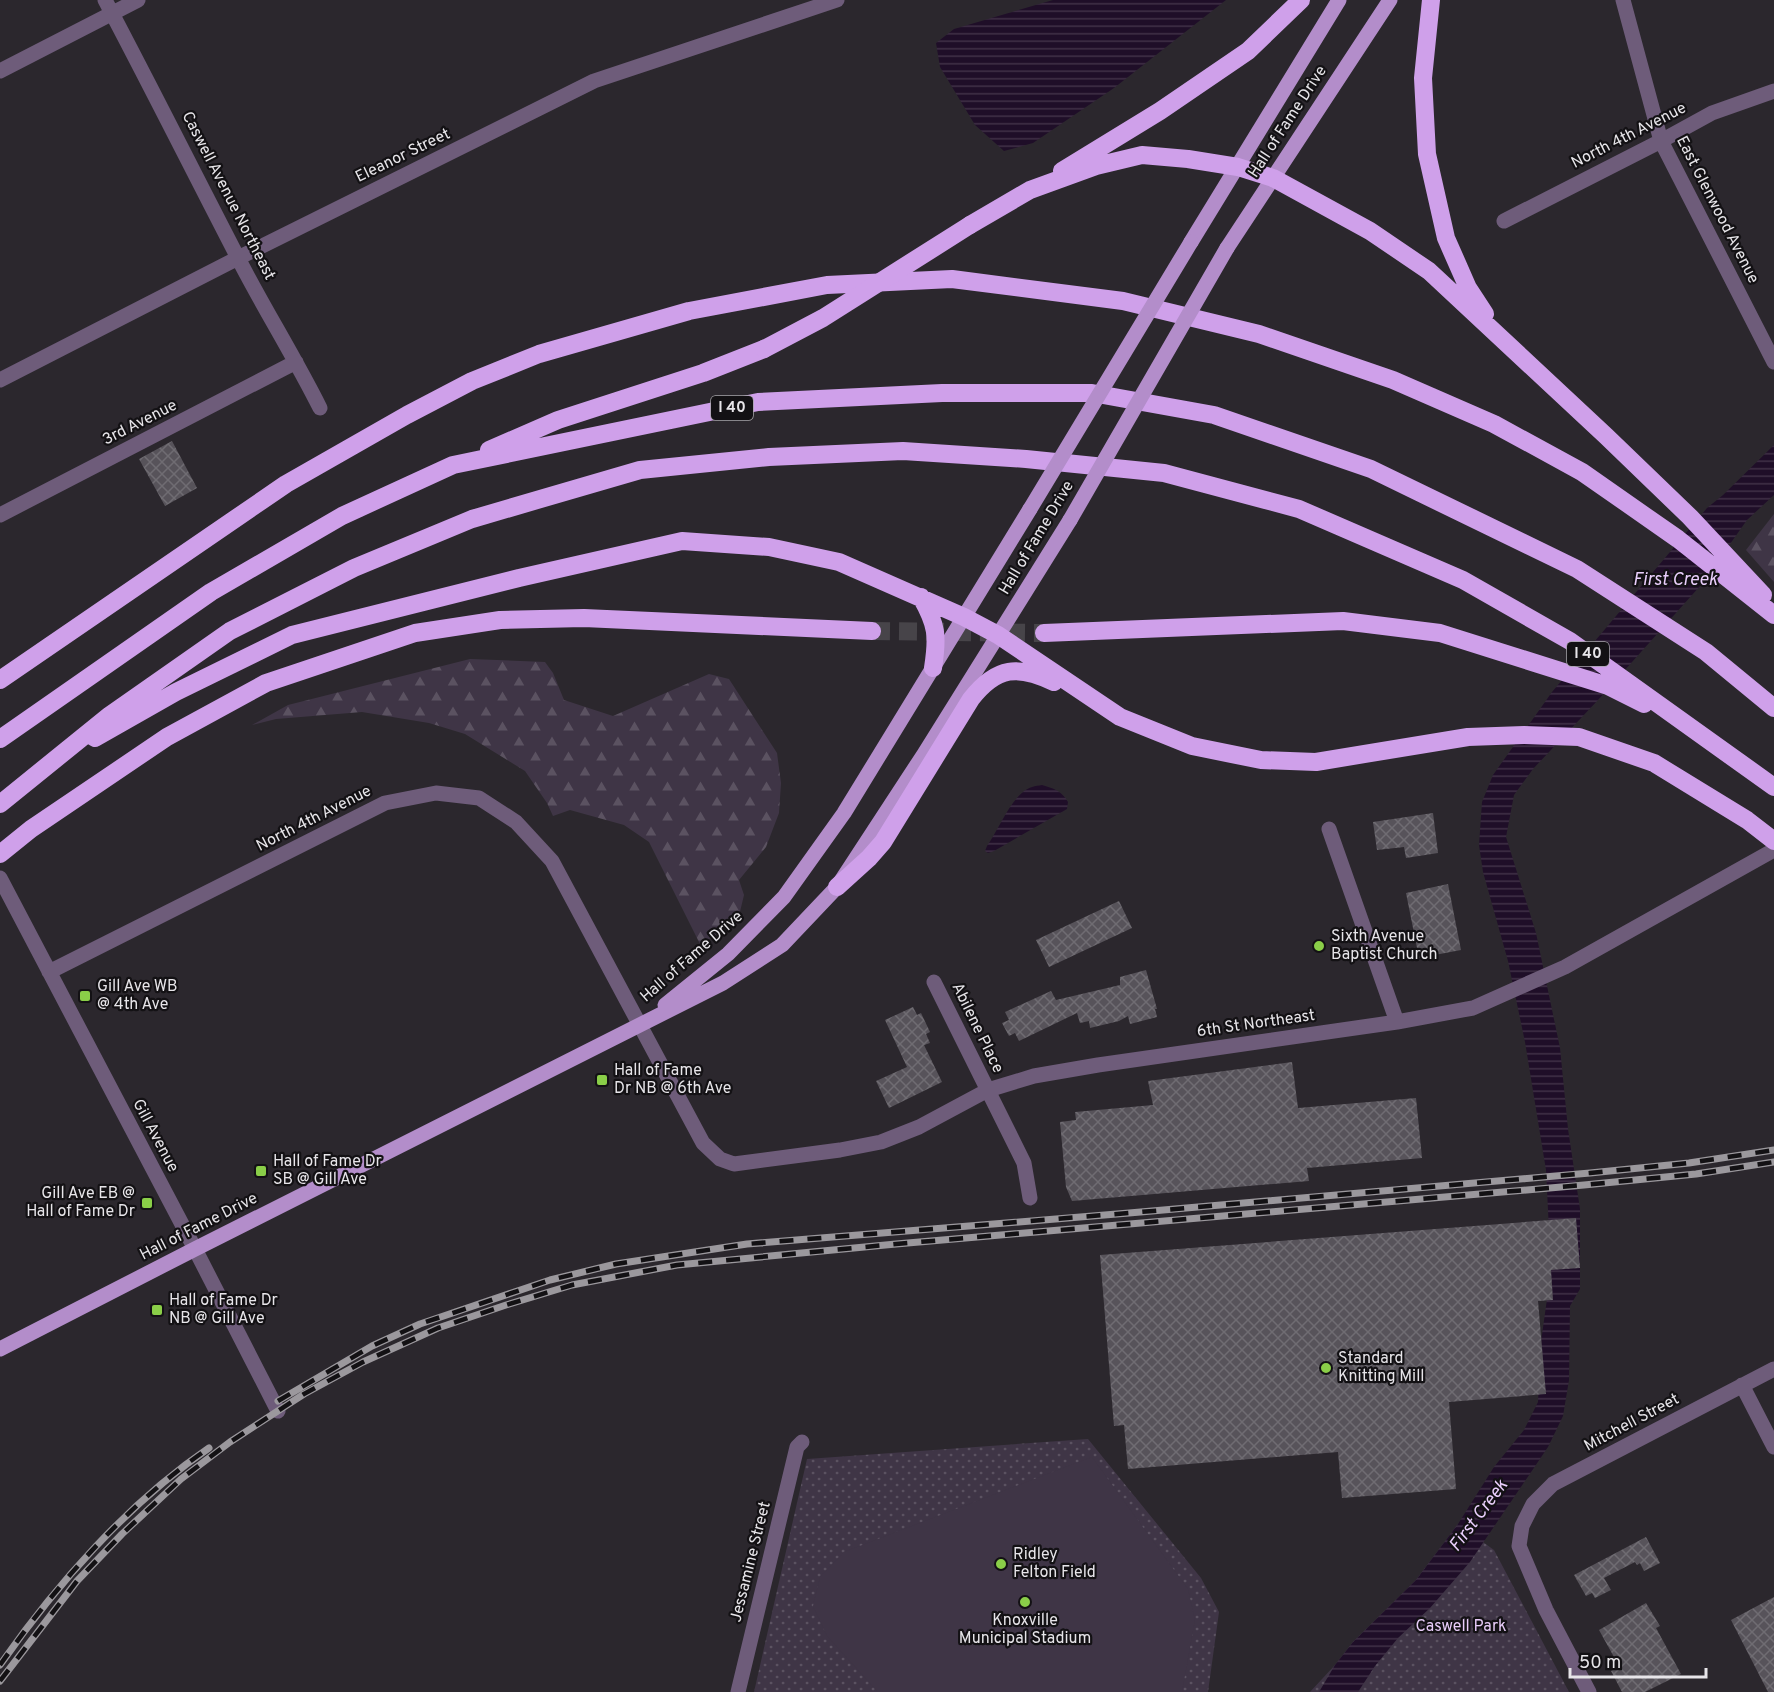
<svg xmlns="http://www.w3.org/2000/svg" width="1774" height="1692" font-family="Overpass,sans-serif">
<defs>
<pattern id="forest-firs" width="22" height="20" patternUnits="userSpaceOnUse" patternTransform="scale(1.5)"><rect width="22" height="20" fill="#3f3546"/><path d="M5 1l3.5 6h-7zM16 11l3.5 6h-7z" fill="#5b5261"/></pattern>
<pattern id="park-dots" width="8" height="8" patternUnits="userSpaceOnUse" patternTransform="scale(1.5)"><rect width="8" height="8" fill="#3f3546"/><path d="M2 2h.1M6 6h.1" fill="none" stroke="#5b5261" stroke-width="1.8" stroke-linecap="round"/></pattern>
<pattern id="water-rules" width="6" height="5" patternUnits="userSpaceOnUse" patternTransform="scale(1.5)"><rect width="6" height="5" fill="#1f0e28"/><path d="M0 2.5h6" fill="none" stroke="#403147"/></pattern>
<pattern id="building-cross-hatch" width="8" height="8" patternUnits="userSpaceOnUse" patternTransform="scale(1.5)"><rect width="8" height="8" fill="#57535a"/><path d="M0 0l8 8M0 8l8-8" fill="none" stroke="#6f6c72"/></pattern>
</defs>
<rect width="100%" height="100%" fill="#2b272d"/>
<path fill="url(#forest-firs)" d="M1774,514V582L1746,550Z
M470,659L545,662L553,673L564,700L613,716L709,674L729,679L777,753L781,783L779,813L766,847L739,880L744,895L737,924L700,944L649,842L624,825L570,810L553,816L547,803L525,771L465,734L429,723L362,712L276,719L252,725L288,705Z"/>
<path fill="url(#park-dots)" d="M1088,1439L1201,1578L1219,1612L1208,1692H754L807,1459Z
M1458,1524L1494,1550L1569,1692H1310L1335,1665L1353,1642L1416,1580Z"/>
<path fill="#3f3546" d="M1092,1457L1188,1589L1195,1620L1182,1692H878L827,1636L813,1606L820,1577L844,1552Z"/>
<path fill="url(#water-rules)" d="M1053,0H1226L1114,88L1033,143L1004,151L975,125L940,67L936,43L954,29Z
M1774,445V495L1747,520L1701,585L1598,700L1533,769L1514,795L1506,837L1536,933L1560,1048L1568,1129L1580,1209V1289L1570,1306L1569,1380L1563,1416L1548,1447L1470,1562L1430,1608L1398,1638L1375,1666L1358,1692H1319L1335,1665L1353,1642L1416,1580L1458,1524L1494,1467L1524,1430L1538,1402L1541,1342L1551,1270L1546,1170L1525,1042L1508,961L1483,872L1479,845L1482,802L1493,775L1552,692L1707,508L1723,495Z
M1042,785C1053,788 1062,791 1068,802L1067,809L994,851L988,853L985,851L987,846C998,830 1009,803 1023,792C1029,787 1035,786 1042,785Z"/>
<path fill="url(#building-cross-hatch)" d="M172,441L197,488L165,506L139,459Z
M1433,813L1438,853L1406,858L1404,847L1377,850L1373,822Z
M1448,884L1461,950L1419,958L1406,893Z
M1119,901L1132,928L1049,967L1036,940Z
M1146,970L1157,1009H1155L1157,1017L1130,1024L1128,1016L1119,1021L1090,1028L1089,1021L1080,1023L1077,1013L1019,1041L1015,1033L1009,1036L1002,1023L1009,1020L1005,1012L1051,991L1056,1000L1120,985V977Z
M913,1007L917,1015L921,1013L930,1032L926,1034L930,1043L924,1045L942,1082L889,1108L876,1081L907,1067L885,1020Z
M1292,1062L1298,1108L1416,1098L1422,1158L1307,1168L1309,1181L1072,1201L1066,1187L1060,1122L1076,1120L1075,1112L1153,1105L1148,1081Z
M1576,1218L1580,1268L1551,1270L1553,1300L1538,1301L1546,1394L1449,1402L1456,1489L1342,1498L1338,1452L1128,1469L1124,1425L1114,1426L1100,1255Z
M1646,1537L1660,1563L1644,1571L1640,1563L1637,1565L1635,1562L1604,1578L1611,1590L1595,1598L1592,1593L1586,1596L1574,1575Z
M1774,1597V1692H1768L1731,1620Z
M1646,1603L1660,1626L1656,1628L1681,1674L1645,1692H1622L1611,1671L1619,1666L1599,1630Z"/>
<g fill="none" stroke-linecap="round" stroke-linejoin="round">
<path stroke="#474449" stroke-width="18" stroke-dasharray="18 9" stroke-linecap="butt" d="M872,631L1044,633"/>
<path stroke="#6e5c7a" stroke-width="15" d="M105,0C150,85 193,171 237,256C263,307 294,356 320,408
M1623,0L1661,141L1774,362
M0,71L138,0
M1504,221L1661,141L1712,113L1774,91
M0,380L238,258L594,81L837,0
M0,515L296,362
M1329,829L1397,1022
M0,878L195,1249L278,1411
M49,972L385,803L436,793L479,798L516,822L552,861L703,1143L720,1159L734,1164L840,1150L881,1142L919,1127L988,1090L1034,1076L1098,1065L1397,1022L1473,1008L1565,967L1774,850
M934,982L1024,1163L1030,1198
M1742,1385L1774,1447
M738,1692L797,1447L802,1442
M1589,1692L1546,1610L1519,1546L1522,1526L1533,1504L1553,1484L1774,1369"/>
<path stroke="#b38dca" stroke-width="15" d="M1191,242L1339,0
M1227,248L1390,0
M665,1005L728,954L784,897L844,813L1030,509
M0,1349L195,1249L723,983L782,945L837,887L924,754L1070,520"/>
<path stroke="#cfa0ea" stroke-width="18" d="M1431,0L1423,78L1427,154L1446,238L1468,288L1485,314
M1062,171L1160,111L1248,51L1301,0
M970,225L1030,190L1096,166L1142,155L1188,159L1238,167L1273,178L1370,231L1429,271L1606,436L1690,517L1763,595
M489,450L558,420L703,373L764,349
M921,597C937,625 938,636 933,668
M1044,633L1343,621L1440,633L1608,686L1644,704
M0,680L286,484L407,415L472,381L539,354L689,311L827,285L952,279L1123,301L1259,334L1393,380L1494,424L1582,472L1678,539L1774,615
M95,738L176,692L292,635L519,578L682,541L769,547L839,562L964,617L998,635L1120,717L1192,746L1261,760L1316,762L1468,737L1524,735L1579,737L1654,763L1747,820L1774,841
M0,739L211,592L342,516L453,465L758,402L942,393H1092L1214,415L1371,469L1577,569L1706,652L1774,708
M0,804L110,715L230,631L354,568L472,519L640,470L769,457L903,451L1026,459L1164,473L1299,509L1463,580L1570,641L1774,787
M0,854L31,829L167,737L266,683L415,633L500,620L584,618L872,631
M837,887L869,858L883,842L971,699C997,666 1018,665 1054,682"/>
<g stroke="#9b989d" stroke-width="7">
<path id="rail" d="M278,1401L372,1346L420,1324L550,1280L616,1264L747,1244L1129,1213L1590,1173L1689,1163L1774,1150
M0,1665C56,1585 128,1503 209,1448
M0,1681L77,1581L122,1534L181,1479L230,1442L304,1394L363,1362L438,1328L506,1305L572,1285L677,1265L896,1244L1584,1185L1696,1174L1774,1162"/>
</g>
<use href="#rail" stroke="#131114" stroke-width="4.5" stroke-dasharray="14" stroke-linecap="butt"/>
<path stroke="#b38dca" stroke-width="15" d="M1030,509L1191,242
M1070,520L1227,248"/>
<path stroke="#cfa0ea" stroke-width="18" d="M764,349L823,318L970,225"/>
</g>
<g fill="#8ace48" stroke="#131114" stroke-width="2">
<circle cx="1319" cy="946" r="6"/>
<rect x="79" y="990" width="12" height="12" rx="3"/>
<rect x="596" y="1074" width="12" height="12" rx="3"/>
<rect x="255" y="1165" width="12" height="12" rx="3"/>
<rect x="141" y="1197" width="12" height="12" rx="3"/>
<rect x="151" y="1304" width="12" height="12" rx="3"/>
<circle cx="1326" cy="1368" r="6"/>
<circle cx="1001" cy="1564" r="6"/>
<circle cx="1025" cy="1602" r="6"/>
</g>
<g text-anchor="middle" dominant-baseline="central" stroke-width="4.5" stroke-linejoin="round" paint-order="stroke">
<g fill="#131114" stroke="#a7a5a9" stroke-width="1.5">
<rect x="711" y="396" width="42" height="24" rx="4.5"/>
<rect x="1567" y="642" width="42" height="24" rx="4.5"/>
</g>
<g font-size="15" font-weight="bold" fill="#e7e5e9">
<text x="732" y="408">I 40</text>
<text x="1588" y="654">I 40</text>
</g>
<g font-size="16" fill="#e7e5e9" stroke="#131114">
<text transform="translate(1288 122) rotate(-57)">Hall of Fame Drive</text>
<text transform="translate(1629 136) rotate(-27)">North 4th Avenue</text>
<text transform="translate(403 156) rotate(-26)">Eleanor Street</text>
<text transform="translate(228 196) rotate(63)">Caswell Avenue Northeast</text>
<text transform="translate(1717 210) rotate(63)">East Glenwood Avenue</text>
<text transform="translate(140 423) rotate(-27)">3rd Avenue</text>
<text transform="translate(1037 538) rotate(-59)">Hall of Fame Drive</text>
<text transform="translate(314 819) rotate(-27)">North 4th Avenue</text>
<text transform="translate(692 957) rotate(-41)">Hall of Fame Drive</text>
<text transform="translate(1256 1024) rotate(-8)">6th St Northeast</text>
<text transform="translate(977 1028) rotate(64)">Abilene Place</text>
<text transform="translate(155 1136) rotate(62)">Gill Avenue</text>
<text transform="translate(199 1227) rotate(-27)">Hall of Fame Drive</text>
<text transform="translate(1632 1423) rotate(-28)">Mitchell Street</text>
<text transform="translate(751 1562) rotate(-76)">Jessamine Street</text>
</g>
<g font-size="16" fill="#e7e5e9" stroke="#131114" text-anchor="start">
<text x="1331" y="937">Sixth Avenue<tspan x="1331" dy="18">Baptist Church</tspan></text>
<text x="97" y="987">Gill Ave WB<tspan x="97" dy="18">@ 4th Ave</tspan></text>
<text x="614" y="1071">Hall of Fame<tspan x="614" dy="18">Dr NB @ 6th Ave</tspan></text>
<text x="273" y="1162">Hall of Fame Dr<tspan x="273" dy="18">SB @ Gill Ave</tspan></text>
<text x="135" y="1194" text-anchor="end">Gill Ave EB @<tspan x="135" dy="18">Hall of Fame Dr</tspan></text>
<text x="169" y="1301">Hall of Fame Dr<tspan x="169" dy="18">NB @ Gill Ave</tspan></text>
<text x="1338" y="1359">Standard<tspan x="1338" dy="18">Knitting Mill</tspan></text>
<text x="1013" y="1555">Ridley<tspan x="1013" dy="18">Felton Field</tspan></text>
<text x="1025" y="1621" text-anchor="middle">Knoxville<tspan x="1025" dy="18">Municipal Stadium</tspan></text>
</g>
<g font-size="16" fill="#e8ccf9" stroke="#131114">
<text x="1461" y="1627">Caswell Park</text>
</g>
<g font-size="18" font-style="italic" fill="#eacffc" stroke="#131114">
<text x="1675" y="580">First Creek</text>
<text transform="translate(1479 1516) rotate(-53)">First Creek</text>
</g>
</g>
<path d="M1570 1668v9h136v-9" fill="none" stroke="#e7e5e9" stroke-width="3"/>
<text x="1579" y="1668" font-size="18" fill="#e7e5e9" stroke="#131114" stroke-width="4.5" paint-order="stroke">50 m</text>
</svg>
